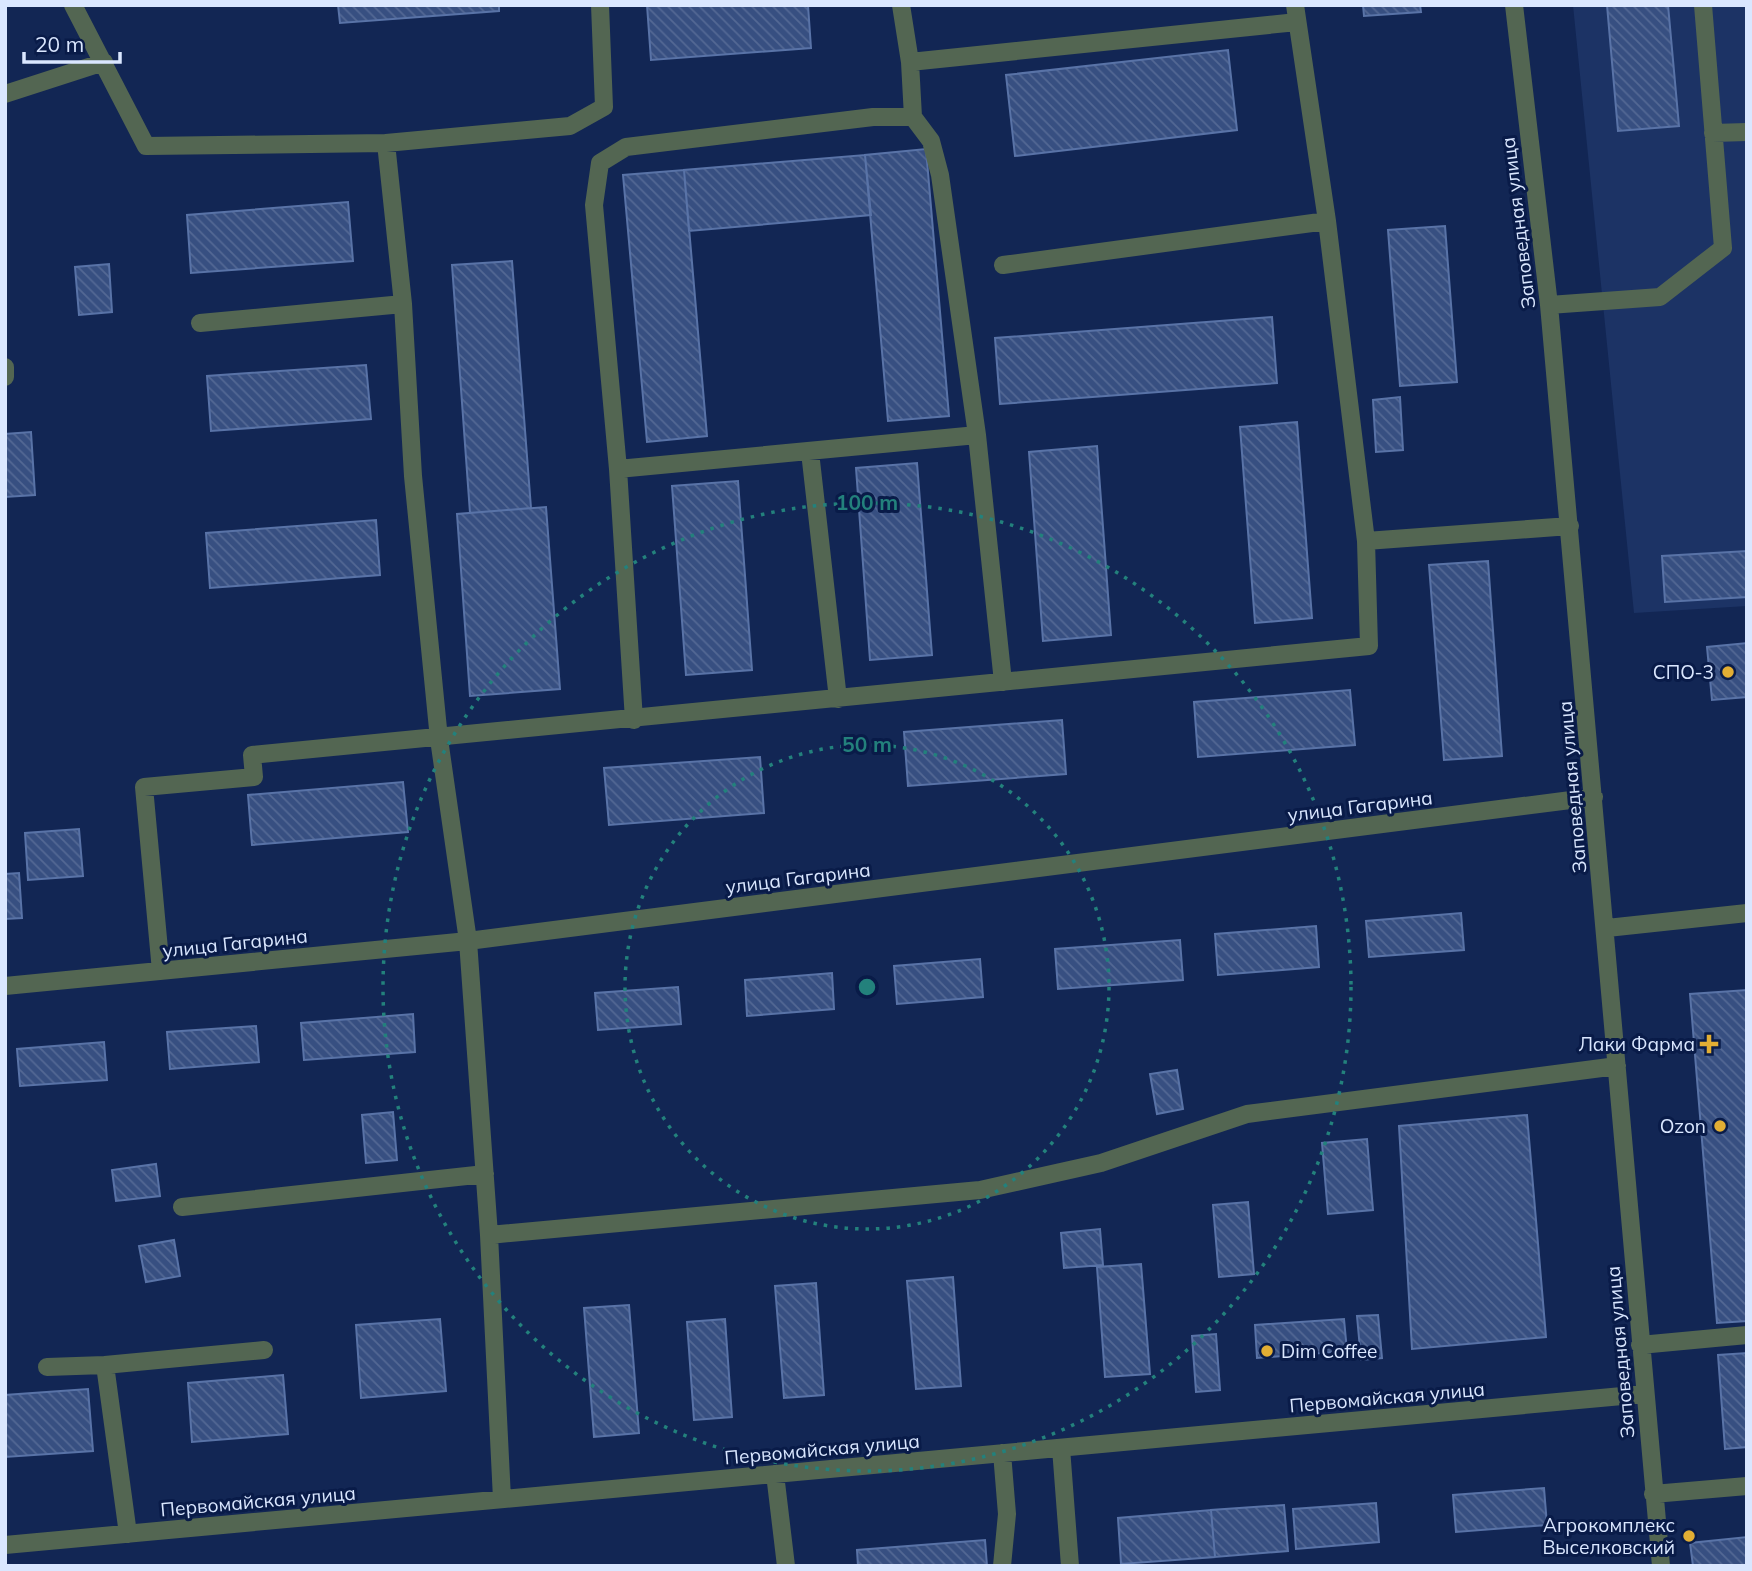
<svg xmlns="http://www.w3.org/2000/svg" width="1752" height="1571" font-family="Mulish,sans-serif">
<defs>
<pattern id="building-back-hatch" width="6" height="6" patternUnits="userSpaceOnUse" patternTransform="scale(1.75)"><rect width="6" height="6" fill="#374f81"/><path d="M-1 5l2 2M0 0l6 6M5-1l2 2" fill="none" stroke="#536894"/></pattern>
</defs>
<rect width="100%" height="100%" fill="#122654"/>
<path fill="#1c3365" d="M1573,5H1747V606L1634,613Z"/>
<path fill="url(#building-back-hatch)" stroke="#5973a7" stroke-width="2" d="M338,5H499V11L340,23Z
M647,5H808L811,48L651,60Z
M1363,5H1420L1421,12L1364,16Z
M1607,5H1668L1679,126L1618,131Z
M1228,50L1237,130L1015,156L1006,75Z
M926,149L949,416L888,421L865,155Z
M865,155L871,215L689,231L684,170Z
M684,170L707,436L647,442L623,175Z
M348,202L353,261L191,273L187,215Z
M1445,226L1457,382L1400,386L1388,230Z
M512,261L531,508L470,513L452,265Z
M109,264L112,312L79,315L75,267Z
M1272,317L1277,383L1000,404L995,338Z
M366,365L371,419L211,431L207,376Z
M1400,397L1403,450L1376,452L1373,400Z
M1297,422L1312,618L1255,623L1240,427Z
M31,432L35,495L5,497V434Z
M1097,446L1111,635L1043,641L1029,452Z
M917,463L932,655L870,660L856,468Z
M738,481L752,670L686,675L672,486Z
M546,507L560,689L470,696L457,514Z
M376,520L380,575L210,588L206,533Z
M1747,551V597L1665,602L1662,556Z
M1488,561L1502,756L1444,760L1429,565Z
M1747,643V697L1712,700L1707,647Z
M1350,690L1355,745L1198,757L1194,702Z
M1062,720L1066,774L908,786L904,732Z
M760,757L764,813L609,825L604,768Z
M403,782L408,832L252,845L248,795Z
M79,829L83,876L28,880L25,833Z
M19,873L22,918L5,919V874Z
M1461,913L1464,950L1369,957L1366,921Z
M1316,926L1319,967L1218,975L1215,934Z
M1180,940L1183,980L1058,989L1055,949Z
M980,959L983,997L897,1004L894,966Z
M832,973L834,1009L747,1016L745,980Z
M678,987L681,1024L598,1030L595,993Z
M1747,990V1321L1717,1323L1690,994Z
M413,1014L415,1052L304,1060L301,1023Z
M256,1026L259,1062L170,1069L167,1032Z
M104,1042L107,1080L20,1086L17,1049Z
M1177,1070L1183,1109L1157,1114L1150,1074Z
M393,1112L397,1160L366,1163L362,1115Z
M1527,1115L1546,1337L1412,1349L1399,1126Z
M1367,1139L1373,1210L1328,1214L1322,1143Z
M156,1164L160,1196L116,1201L112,1170Z
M1248,1202L1254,1274L1219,1277L1213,1205Z
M1100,1229L1103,1265L1064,1268L1061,1233Z
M174,1240L180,1276L146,1282L139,1246Z
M1141,1264L1150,1374L1105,1377L1097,1267Z
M953,1277L961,1386L916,1389L907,1281Z
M816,1283L824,1395L784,1398L775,1286Z
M629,1305L639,1433L594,1437L584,1308Z
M1378,1315L1382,1358L1361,1360L1357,1316Z
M440,1319L446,1391L361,1398L356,1325Z
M725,1319L732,1417L694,1420L687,1322Z
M1344,1319L1347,1351L1257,1358L1255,1325Z
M1216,1334L1220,1390L1196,1392L1192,1336Z
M1747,1353V1447L1725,1449L1718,1355Z
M283,1375L288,1434L192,1442L188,1383Z
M88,1389L93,1451L5,1457V1395Z
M1544,1488L1547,1525L1456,1532L1453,1495Z
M1376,1503L1379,1542L1296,1549L1293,1509Z
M1284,1505L1288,1551L1215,1557L1211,1510Z
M1211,1510L1215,1557L1121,1564L1118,1518Z
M1747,1537V1566H1693L1690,1543Z
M985,1540L987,1566H858L857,1550Z"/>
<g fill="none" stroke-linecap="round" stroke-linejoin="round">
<path stroke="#536652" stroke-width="18" d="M73,5L146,146L386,143L570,126L604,107L600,5
M901,5L910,62L913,117
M1295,5L1327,221L1366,541
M1514,5L1549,305L1661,1566
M910,62L1297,22
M5,94L104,62
M1713,133L1747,132
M386,143L403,304L413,476L439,739L468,941L489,1235L502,1499
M1003,265L1327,221
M1549,305L1660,297L1723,248L1703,5
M200,323L403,304
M5,367V377
M810,452L838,699
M618,469L977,435
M634,720L618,469L594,205L600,163L626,147L873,117H913L931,141L940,175L977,435L1003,682
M1607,928L1747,913
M161,971L144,787L254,777L252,755L1369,646L1366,541L1570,526
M5,986L468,941L1594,797
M182,1207L485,1174
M489,1235L980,1190L1101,1163L1247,1114L1617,1066
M1640,1345L1747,1335
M105,1365L264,1350
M47,1367L105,1365L128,1534
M1061,1448L1070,1566
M1002,1453L1007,1514L1002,1566
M775,1474L786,1566
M1653,1494L1747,1486
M5,1545L1644,1394"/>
</g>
<g fill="none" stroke="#23817c" stroke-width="3.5" stroke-dasharray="3.5 7">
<circle cx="867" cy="987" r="242"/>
<circle cx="867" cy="987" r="484"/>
</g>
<g fill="#e2ae34" stroke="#091b48" stroke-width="2.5">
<circle cx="1728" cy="672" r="7"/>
<path d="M1705.5 1033.5h7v7h7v7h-7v7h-7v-7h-7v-7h7z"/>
<circle cx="1720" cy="1126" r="7"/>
<circle cx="1267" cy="1351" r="7"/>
<circle cx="1689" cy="1536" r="7"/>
</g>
<g text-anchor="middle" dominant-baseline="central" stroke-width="6" stroke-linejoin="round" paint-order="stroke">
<g font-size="19" fill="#dae7ff" stroke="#091b48">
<text transform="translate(1518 223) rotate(-97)">Заповедная улица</text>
<text transform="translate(1572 787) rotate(-95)">Заповедная улица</text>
<text transform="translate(1360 806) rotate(-7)">улица Гагарина</text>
<text transform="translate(798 878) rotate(-7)">улица Гагарина</text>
<text transform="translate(235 943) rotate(-6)">улица Гагарина</text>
<text transform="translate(1620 1352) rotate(-95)">Заповедная улица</text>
<text transform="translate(1387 1397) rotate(-5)">Первомайская улица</text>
<text transform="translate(822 1449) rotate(-5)">Первомайская улица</text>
<text transform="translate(258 1501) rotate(-5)">Первомайская улица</text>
</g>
<g font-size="19" fill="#dae7ff" stroke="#091b48" text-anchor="end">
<text x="1714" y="672">СПО-3</text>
<text x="1695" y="1044">Лаки Фарма</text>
<text x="1706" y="1126">Ozon</text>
<text x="1281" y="1351" text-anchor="start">Dim Coffee</text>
<text x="1675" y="1525">Агрокомплекс<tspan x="1675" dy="22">Выселковский</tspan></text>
</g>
</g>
<circle cx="867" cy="987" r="10" fill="#23817c" stroke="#091b48" stroke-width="3.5"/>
<g font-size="21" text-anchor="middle" font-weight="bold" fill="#23817c" stroke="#091b48" stroke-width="6" stroke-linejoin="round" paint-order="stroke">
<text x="867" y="510">100 m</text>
<text x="867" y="752">50 m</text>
</g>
<rect width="1752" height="1571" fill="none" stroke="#dae7ff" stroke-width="14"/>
<path d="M24 52v10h96v-10" fill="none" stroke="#dae7ff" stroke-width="3.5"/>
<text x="35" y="52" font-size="21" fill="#dae7ff" stroke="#091b48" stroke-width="5" paint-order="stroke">20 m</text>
</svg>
